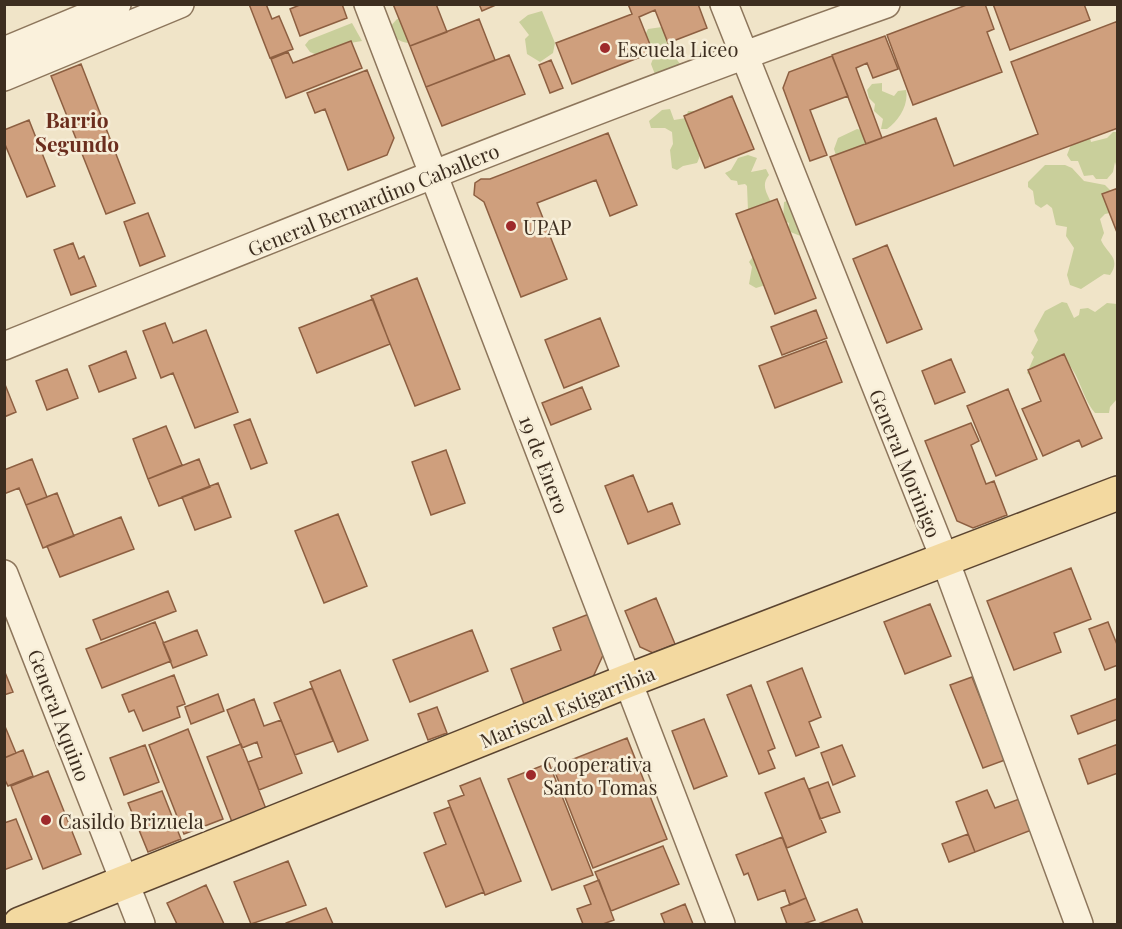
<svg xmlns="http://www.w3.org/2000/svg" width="1122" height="929" font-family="'Playfair Display',serif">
<rect width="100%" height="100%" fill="#f0e4c8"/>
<path fill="#c9cf9b" d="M542,11L555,43L553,53L540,62L527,54L525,39L529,35L519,22L528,15Z
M404,17L416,43C402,44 395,40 389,28L397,19Z
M352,23L362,41L350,43L322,57L310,52L305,45L309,40Z
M662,27L671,40L670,50L680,64L677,71L656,77L651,64L656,51L649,49L645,35L648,29Z
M882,83V91L894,96L898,91L906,90C909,104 899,121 887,129H881L883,119L874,111L875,104L869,98L867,90L872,84Z
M670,109L674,120L686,118L688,111H694C700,123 704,151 697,163L683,166L677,170L672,168L670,150L673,144L672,132L665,128H651L649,121L662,110Z
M857,129L861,130L868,148L837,159L834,149L838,138Z
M1113,132H1117V169L1115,162L1113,172L1107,179H1096L1093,175L1084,176L1078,161H1071L1067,155L1072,142L1089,133L1091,142L1107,138Z
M748,155L757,158L751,172L766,169L769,175C760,186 768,194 772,205L748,211L747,186L745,184L738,185L737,181L731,180L725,173L731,170L738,158Z
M1045,165H1065L1072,168L1084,181L1105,185L1113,193L1115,212L1105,214L1100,219L1104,233L1101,240C1106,253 1122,258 1110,275L1104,274L1081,289L1070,285L1067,275L1074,248L1066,236L1067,227L1056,225L1052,208L1047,204L1041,208L1035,204L1033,191L1028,187V182Z
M791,200L803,237L788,231L789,223L783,221L784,202Z
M755,254L766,285L756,288L749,284L752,267L749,262Z
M1062,302L1067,303L1074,318L1079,315L1080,309L1088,308L1095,312L1107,303L1117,304V399L1110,407L1109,413H1095C1080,395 1081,373 1062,358L1034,379L1027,373L1034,357L1031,353L1038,340L1034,331L1045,311Z"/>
<path fill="#cf9f7d" stroke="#8d5f41" stroke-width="1.5" d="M249,4H266L272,19L279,16L293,49L270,58Z
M302,4H342L347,18L300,36L290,9Z
M393,4H436L447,32L410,46Z
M479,4H498L482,11Z
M628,4H698L707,28L668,43L655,10L639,17L653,52L572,84L556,43L632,14Z
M969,4H985L994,29L987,32L1002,72L913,105L887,35Z
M993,4H1084L1090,20L1010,50Z
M479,19L495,60L426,87L410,46Z
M1118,21V128L856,225L830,157L936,118L954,166L1038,134L1011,62Z
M885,36L898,69L873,78L867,63L856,68L882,138L866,144L832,55Z
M351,41L362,68L286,98L271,59L288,52L293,63Z
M509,55L525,94L442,126L426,87Z
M832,56L848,96L810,110L827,155L810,161L783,88L789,72Z
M551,60L563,88L550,93L539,65Z
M81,64L135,203L106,214L51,76Z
M367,70L394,138L387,155L348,170L325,109L315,113L307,93Z
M732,96L754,149L705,168L684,116Z
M29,120L55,186L27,197L4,142V130Z
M608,133L637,205L610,216L596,180L537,203L567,279L521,297L484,202L474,195L475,183L481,179H490Z
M1118,188V235L1102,194Z
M777,199L816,298L775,314L736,214Z
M148,213L165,256L140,266L124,222Z
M73,243L79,259L84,256L96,286L71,295L54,250Z
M887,245L922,329L887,343L853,259Z
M417,278L460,389L415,406L371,296Z
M373,299L390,344L317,373L299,328Z
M816,310L827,338L782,355L771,327Z
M600,318L619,366L564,388L545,340Z
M165,323L173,343L206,330L238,412L195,428L173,373L161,378L143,331Z
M826,341L842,382L775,408L759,366Z
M126,351L136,378L99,392L89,366Z
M1064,354L1102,438L1082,447L1079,440L1043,456L1022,409L1041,401L1028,370Z
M951,359L965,392L935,404L922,371Z
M67,369L78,398L47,410L36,381Z
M4,382L16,412L4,417Z
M582,387L591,409L551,425L542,403Z
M1008,389L1037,459L996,476L967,406Z
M250,419L267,463L251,469L234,425Z
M971,423L979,441L971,445L986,484L994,481L1007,515L973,528L957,521L925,441Z
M166,426L182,465L148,479L133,439Z
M446,450L465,503L431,515L412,462Z
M32,459L47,497L26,505L19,488L4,494V470Z
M199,459L210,487L159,506L148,479Z
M633,475L648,512L672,503L680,524L628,544L605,486Z
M218,483L231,517L195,530L182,497Z
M57,493L74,536L43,548L26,505Z
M338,514L367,586L324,603L295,531Z
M121,517L134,549L60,577L47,546Z
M1071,568L1091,619L1054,633L1061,652L1014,670L987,601Z
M168,591L176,611L101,640L93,620Z
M656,598L675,644L653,653L640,647L625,611Z
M930,604L951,656L905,674L884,622Z
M589,614L604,653L593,677L524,704L511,669L561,650L553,628Z
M155,622L171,661L102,688L86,649Z
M1108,622L1118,647V665L1105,670L1089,629Z
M197,630L207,655L173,668L163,643Z
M472,630L488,671L410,702L393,660Z
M802,668L821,717L809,722L819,747L796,756L767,682Z
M4,670L13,692L4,695Z
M340,670L368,740L338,752L310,682Z
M174,675L185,704L177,707L180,717L143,731L134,710L129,712L122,695Z
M972,677L1005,760L983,768L950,685Z
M751,685L775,748L768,751L775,768L759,774L727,695Z
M312,688L333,741L295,755L274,703Z
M218,694L224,711L191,724L185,707Z
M1118,698V719L1078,734L1071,716Z
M254,699L264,726L281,720L302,773L259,790L248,762L262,757L257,742L242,748L227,710Z
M437,707L447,733L428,740L418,714Z
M704,719L727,776L694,789L672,731Z
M4,724L16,753L4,758Z
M188,729L223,819L184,834L149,745Z
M627,738L667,839L593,868L553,767Z
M241,744L266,809L232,822L207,757Z
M1118,744V773L1088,784L1079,759Z
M145,745L159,782L124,795L110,758Z
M842,745L855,776L833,785L821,753Z
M23,750L33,776L8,786L4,778V758Z
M549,763L593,875L552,890L508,779Z
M48,771L81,854L43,869L11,786Z
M480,778L521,881L485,895L448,801L464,795L460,786Z
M804,778L826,832L787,848L765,793Z
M828,782L840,812L820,819L809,789Z
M987,790L995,808L1022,798L1034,829L975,852L956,802Z
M162,791L181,839L148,852L128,803Z
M450,807L484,892L446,907L424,853L446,844L434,813Z
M16,819L32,859L4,870V823Z
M968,834L975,852L949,862L942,844Z
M782,837L806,898L790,905L785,890L758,900L748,873L744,875L736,855Z
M663,846L679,884L611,911L595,872Z
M288,861L306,905L251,924L234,882Z
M599,880L614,920L603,924H583L577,909L591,904L584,886Z
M206,885L224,924H177L167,903Z
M806,898L815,920L803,924H787L781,908Z
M685,904L693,924H665L661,914Z
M326,908L333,924H286V923Z
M857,909L863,924H818Z"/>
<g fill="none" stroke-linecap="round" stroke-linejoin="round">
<g stroke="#8d765c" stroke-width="30">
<path id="street" d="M368,4L721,924
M724,4L945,560L1079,924
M4,51L117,4
M4,77L180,4
M4,346C297,229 589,109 886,4
M4,574L141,924"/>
</g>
<g stroke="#5b4430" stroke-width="36">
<path id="primary" d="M20,924L627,681L1118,493"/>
</g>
<use href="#street" stroke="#faf1dc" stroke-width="27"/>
<use href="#primary" stroke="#f3d9a0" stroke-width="33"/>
</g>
<g fill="#9e2a2b" stroke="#f7eed8" stroke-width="2">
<circle cx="605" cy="48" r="6"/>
<circle cx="511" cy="226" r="6"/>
<circle cx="531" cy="775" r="6"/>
<circle cx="46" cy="820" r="6"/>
</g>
<g text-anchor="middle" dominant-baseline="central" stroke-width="5" stroke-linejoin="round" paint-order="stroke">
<g font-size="20" fill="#3d2e20" stroke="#f7eed8" text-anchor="start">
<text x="617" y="48">Escuela Liceo</text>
<text x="523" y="226">UPAP</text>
<text x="543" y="763">Cooperativa<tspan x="543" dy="23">Santo Tomas</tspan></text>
<text x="58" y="820">Casildo Brizuela</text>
</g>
<g font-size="20" fill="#3d2e20" stroke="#f7eed8">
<text transform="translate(373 199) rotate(-22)">General Bernardino Caballero</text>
<text transform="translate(906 463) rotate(68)">General Morinigo</text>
<text transform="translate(545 464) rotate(69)">19 de Enero</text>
<text transform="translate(567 706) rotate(-22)">Mariscal Estigarribia</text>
<text transform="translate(60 715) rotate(69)">General Aquino</text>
</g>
<g font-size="21" font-weight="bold" fill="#6b2e1e" stroke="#f7eed8">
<text x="77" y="119">Barrio<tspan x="77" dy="24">Segundo</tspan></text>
</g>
</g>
<rect width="1122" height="929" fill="none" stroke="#3d2e20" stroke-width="12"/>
</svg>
